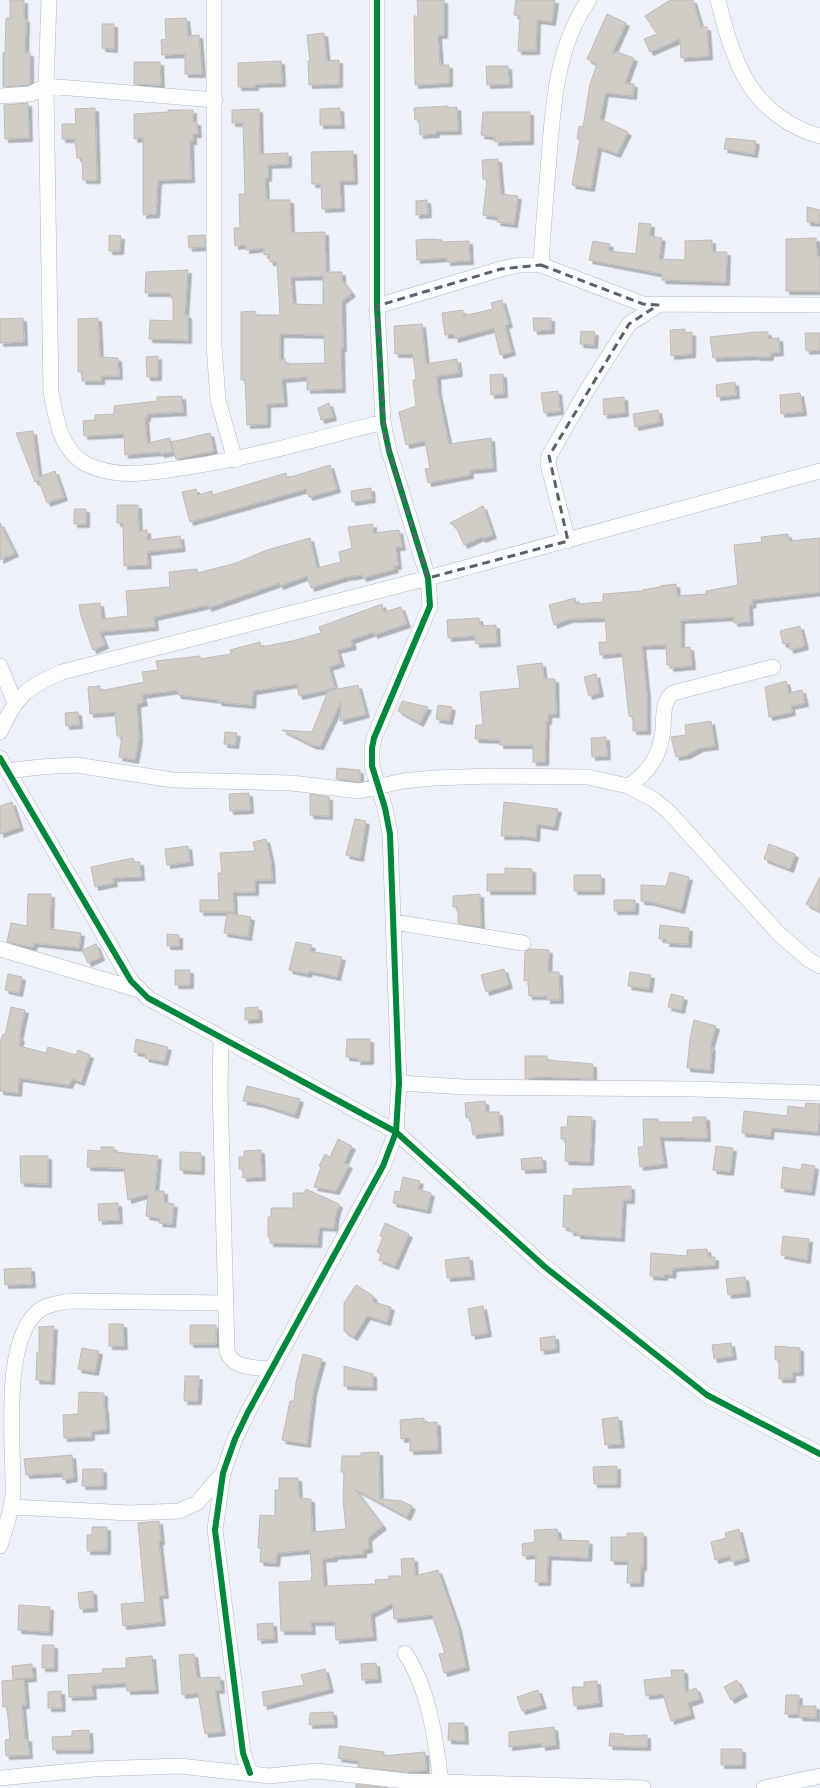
<svg xmlns="http://www.w3.org/2000/svg" width="820" height="1788" font-family="'Golos Text',sans-serif">
<defs>
<filter id="shadow"><feDropShadow dx="3.5" dy="3.5" stdDeviation="0" flood-color="#0004"/></filter>
</defs>
<rect width="100%" height="100%" fill="#eef1f9"/>
<path fill="#d1cdc6" stroke="#bebcba" fill-rule="evenodd" filter="url(#shadow)" d="M10,0H24V19H26L25,53H30V84L28,85L3,87V53H5L6,18H10Z
M417,0H444V35H438L440,65H449V83L415,85L414,16H418Z
M516,0H555L552,22L537,20L536,51H518L520,16L514,15Z
M670,0H693L701,27H707L709,56L681,58L680,39L650,52L644,39L657,34L645,16Z
M607,14L626,23L612,54L617,52L634,58L625,83L634,84L633,96L605,93L600,119L628,132L617,154L598,147L591,188L572,185L580,139H577L579,126L583,127L590,84L597,64L587,59Z
M186,18L188,36L199,35L202,74H185V54L162,55L161,40L166,39L165,19Z
M102,24H114V49L102,48Z
M324,33L327,61L339,60V84L309,85L308,61H310L307,35Z
M281,61L282,83L255,84V87H238V63Z
M134,62H160L161,85L134,84Z
M486,66H508L509,84L487,85Z
M28,103L29,138L5,139L4,105Z
M448,106V108L457,107L458,131H436V134L420,135L419,120H415L414,108Z
M95,108L97,180H83L82,158H77L75,139H62V124H76L75,109Z
M340,108L341,125H320V109Z
M259,109L260,154L288,153V164L268,165V178H265L266,200H290L291,231L293,233L325,232L326,272H342V280L352,293L342,301L343,348H341L342,389L307,390V377L282,379L284,403L267,404V424L247,425L245,380H241V312L255,311V315H280L277,262H270L269,254L264,255V248L246,250V245L235,246L234,228H240L239,194H245L243,123H232V110ZM323,276V305L293,304L291,277ZM280,334L324,335L325,363L286,364L285,359L280,360Z
M168,110H193V122H197L198,134H193V141H190L191,179L160,180L158,181L156,214L143,215V138L134,139V114L168,112Z
M483,112H530V141L495,142V137L481,135Z
M726,138L756,141L754,154L724,149Z
M353,151L354,181H340L341,208L322,209L321,184H312L311,152Z
M498,159L501,194L518,196L514,224L497,222L498,217L483,215L487,179H483L482,160Z
M427,200L428,214L416,215V201Z
M807,207L820,210V223L807,222Z
M639,223L651,224L650,236L662,238L659,259L685,260V241L712,240V252H727L726,282L662,280V274L589,260L593,241L610,244L609,251L636,254Z
M109,235L121,236L120,251H109Z
M205,235V247L189,248L188,236Z
M816,238L817,257H820V291H786V239Z
M431,239L442,240V242L469,241L470,261L447,262V258L417,260L416,240Z
M188,270L185,315H188V340L149,339L150,320L173,321V298H171V293H145L146,272Z
M502,300L509,324L505,325L512,352L500,355L494,328L455,339L454,334L445,335L442,313L463,310V316L493,309L491,303Z
M23,318L24,342L0,343V319Z
M98,318L100,357L118,358L119,376H101V381H82V372H78V319Z
M533,318H551V330L534,331Z
M422,324L426,364L457,359L459,373L437,376L438,392L449,444L491,438L493,468L470,470V475L428,483L425,469L430,468L425,441L406,445L399,412L416,406L413,380H416L413,354H395L394,326Z
M685,329V333L692,332V354L671,356L670,330Z
M581,331L595,332L594,345L580,344Z
M756,332H768V339L779,338L780,352L770,353V357H757V356L713,358L710,337Z
M805,333H820V350L806,351Z
M158,356V377H147L146,357Z
M503,374L504,394L491,395L490,375Z
M735,382L736,395L717,397L716,385Z
M558,391L560,411L544,413L541,393Z
M800,393L803,412L781,414L780,395Z
M182,396L183,412L147,414V418H145L147,443L170,438L172,452L161,454L160,452L125,455L124,434L84,436L83,421L95,420V415L114,414V406L157,401V397Z
M624,397L625,413L604,415L603,399Z
M329,403L333,417L321,420L318,408Z
M658,410L660,422L635,427L633,414Z
M33,431L39,477L55,471L64,497L47,503L39,481L35,482L16,433Z
M210,433L214,451L176,459L171,442Z
M330,465L337,489L309,497L306,489L190,522L182,492L196,489L198,495L212,491L213,495L286,473L287,478Z
M371,488L372,499L352,502L351,491Z
M117,505H138L139,531L147,530V540L180,536L182,548L147,552L148,565L124,566L123,523H117Z
M483,506L493,535L482,539L481,537L464,545L456,527L450,523Z
M74,509H86V524H74Z
M0,523L15,553L0,560Z
M373,524V533L399,530L402,547H396L398,566H394L395,569L363,578L362,575L346,577L311,588L307,576L280,586L279,583L208,608V605L154,617L155,627L100,632L105,645L93,650L81,616L79,605L100,603L102,619L128,616L126,591L170,587L169,572L197,569L198,573L236,563L267,550L310,538L317,568L341,562L339,552L352,548L348,527Z
M788,534L789,541L820,538V592L752,600L753,604L749,605L750,622L734,623V617L681,620V648L690,647L692,666L670,668V665H667L666,645L642,646L647,695V731H633V717L629,716L622,653L600,655L599,642H607L605,618L569,619L554,625L549,605L575,598L576,604L603,602V594L642,591V590L661,587L660,586L676,584L677,596L706,594V591L738,585L734,545L762,542L761,537Z
M382,604L384,612L401,607L407,624L374,635V632L351,640L353,646L337,650L341,663L329,667L335,688L299,696L297,684L253,691L252,705L218,702L219,700L178,695L177,690L142,695L144,702L137,704L139,738L135,760L119,757L122,736H117L115,712L90,714L88,687L100,686V691L144,682L142,672L158,670L156,661L200,656V659L231,654L230,650L260,642L261,647L292,641L321,633L319,627Z
M479,618L480,626L496,625L497,643L476,644L475,636L448,638L447,620Z
M800,626L805,646L790,650L789,643L783,644L780,631Z
M542,663L544,679H555L556,714H548V721H546L545,762H533V745H500V740L475,739L476,725H483L480,692L520,688L517,666Z
M596,674L600,693L589,696L584,677Z
M786,681L789,693L802,690L805,703L791,706L792,712L769,717L765,687Z
M358,685L366,714L340,721L341,702L320,746L312,745L282,730L312,732L328,691Z
M402,701L428,707L420,723L398,711Z
M438,705L452,707L449,721L436,719Z
M78,712L79,725L66,726L65,713Z
M711,721L715,746L700,748L687,755L676,757L671,737L686,735L685,725Z
M225,732L237,733L235,745L224,744Z
M606,737L607,756L592,757L591,738Z
M337,768L360,770V782L336,779Z
M249,793L250,810L230,811L229,794Z
M310,794L329,797V816L310,815Z
M12,802L20,827L0,834V806Z
M504,802L558,809L554,827L537,824L536,838L521,836H501Z
M355,819L366,821L360,858L346,855Z
M266,839L271,861L272,880H255V892H233L234,912H200V900H219L218,873H222L220,853L255,851L253,842Z
M769,844L795,854L790,869L764,859Z
M188,846L190,862L167,865L165,849Z
M133,858L134,862H140L141,877L113,878L114,883L95,887L91,867Z
M505,868L532,869V891H487V874H505Z
M670,872L689,877L681,910L651,902L641,901V885L666,886Z
M574,875H601V891H574Z
M820,877V911L806,904Z
M28,894H51L50,929L81,933L79,948L34,943L33,947L7,942L11,923L27,926Z
M480,894L481,927L458,923V907H453V896Z
M614,900H635V911H614Z
M227,913L251,917L248,937L224,933Z
M660,925L689,928L688,944L666,943L667,939H659Z
M167,934L179,935V946H167Z
M296,942L312,945L310,951L342,957L337,977L309,971L308,974L289,970Z
M96,944L101,957L88,963L82,950Z
M529,949L549,950L548,972H559L560,1000H547V996H529L528,980L524,981L525,952Z
M504,969L509,985L486,992L481,975Z
M175,970H190V985H175Z
M630,972L651,975L649,989L628,986Z
M8,974L22,977L19,993L5,990Z
M671,994L684,997L681,1010L668,1007Z
M11,1007L25,1010L19,1038H21L19,1046L46,1053L48,1047L76,1055L78,1050L90,1055L81,1082L72,1079L69,1085L19,1078L18,1093L0,1091V1042L3,1034L5,1035Z
M258,1007L259,1019L245,1020V1008Z
M694,1020L716,1026L710,1047H712L710,1070L687,1068L690,1039Z
M136,1039L168,1047L164,1062L145,1058L146,1054L134,1052Z
M347,1039H370V1061H357L358,1058L346,1057Z
M525,1056H547V1060L593,1064V1079L538,1077L525,1079Z
M247,1086L300,1099L295,1115L261,1104L243,1101Z
M485,1101L486,1112H499L500,1132L473,1135L470,1117L466,1118L465,1103Z
M806,1103L820,1104L818,1132L771,1128L770,1136L742,1133L744,1111L787,1116L788,1106L805,1108Z
M568,1116L592,1117L590,1162L565,1161L566,1139H561V1127H567Z
M693,1117H706L707,1138L660,1137L664,1164L640,1167L638,1147H644L643,1119H658V1122H693Z
M338,1139L352,1146L344,1163L349,1165L336,1191L314,1187L321,1167L319,1166L325,1154L330,1157Z
M716,1146L733,1148L730,1172L713,1170Z
M101,1147H114V1152L158,1156L155,1191H164V1203L174,1204L172,1224L159,1223L160,1218L146,1216L148,1194L128,1200L124,1168L87,1167L88,1150L101,1151Z
M261,1150L262,1177L243,1178V1169H239V1157H244V1151Z
M180,1152L201,1153V1171L180,1170Z
M20,1156H48V1184L21,1183Z
M542,1157L543,1169L522,1170L521,1159Z
M802,1164L815,1166L811,1192L781,1188L783,1167L801,1170Z
M403,1177L420,1181L418,1189L431,1193L427,1210L393,1203L395,1191L400,1192Z
M631,1186V1200H623L621,1238L577,1235V1232H570V1228L563,1227L564,1195L573,1196V1189Z
M306,1189L339,1204L336,1214L334,1228L319,1227L318,1244L270,1243V1237H268V1217H271V1208H293V1193H304Z
M118,1203L119,1220L99,1221L98,1204Z
M385,1223L409,1234L395,1266L379,1260L381,1254L377,1252L383,1237L380,1236Z
M783,1236L809,1239L807,1260L781,1255Z
M707,1249L708,1257H715V1265L673,1268L672,1275L665,1274L664,1277L650,1276L651,1253L687,1256V1250Z
M469,1257L471,1276L447,1278L445,1260Z
M31,1268L32,1284L5,1285L4,1269Z
M745,1277L747,1293L728,1295L726,1279Z
M356,1285L372,1295L374,1298L373,1302L391,1307L387,1322L367,1316L354,1337L344,1331V1303Z
M483,1306L488,1333L472,1336L468,1309Z
M109,1324H123L124,1346H109Z
M190,1325H216V1344H190Z
M54,1326L51,1381L36,1380L37,1352H39V1327Z
M555,1336L556,1349L541,1351L540,1338Z
M731,1343L733,1356L714,1359L712,1345Z
M775,1346L800,1348V1372H792V1379H779V1360H775Z
M82,1348L99,1351L95,1372L78,1369Z
M303,1354L322,1359L313,1392L307,1444L282,1440L290,1401H294L296,1382Z
M344,1366L373,1374V1387L344,1386Z
M185,1376H199L198,1401H184Z
M79,1392L104,1393V1408H105L106,1430L91,1431V1437L64,1438L63,1415L78,1414Z
M618,1417L621,1444L605,1445L602,1419Z
M424,1418V1423L437,1422L438,1450L410,1451V1438L401,1439L400,1420Z
M379,1452L380,1499L402,1501L412,1506L407,1517L355,1489L383,1526L368,1538L369,1549L363,1550V1554L334,1556V1558L322,1559L324,1586L376,1584L375,1580L389,1579V1576H402L401,1559L414,1558L415,1576L438,1570L458,1627L466,1667L444,1673L439,1654L445,1653L432,1615L394,1619L393,1603L371,1614L373,1637L336,1640L335,1622H311L312,1631H281L279,1582L311,1581L312,1575L310,1550L277,1553L276,1563L260,1562L261,1548H258L260,1515L275,1516V1490H279V1478H298L299,1498L311,1499L312,1532L346,1529L343,1500L344,1472H341L342,1456H361V1453Z
M72,1455L74,1478L63,1480L62,1473L26,1475L24,1459Z
M617,1466V1484H594L593,1467Z
M83,1469H103V1486H82Z
M159,1521L161,1541L159,1542L165,1595H159L162,1622L123,1626L121,1604L145,1602L138,1523Z
M92,1527H107V1551H87V1535H92Z
M557,1529L559,1540L589,1541L588,1558L548,1556L547,1582H535L536,1555L523,1556L522,1544L535,1542L534,1530Z
M739,1529L746,1558L731,1562L730,1556L715,1560L711,1542L726,1538L725,1533Z
M627,1533H643V1567H641L640,1583H627L628,1561H611V1537H627Z
M93,1591L94,1608L80,1609L78,1593Z
M19,1605L50,1607L49,1632L18,1630Z
M273,1623L274,1639L258,1640L257,1624Z
M42,1645H54V1668H42Z
M194,1654L197,1678L220,1677L221,1690H215L222,1732L205,1734L198,1693L182,1695L179,1655Z
M152,1656L155,1690L127,1691L126,1683L92,1685L93,1696L69,1697L68,1675L103,1673L102,1669L126,1668V1658Z
M376,1663L378,1679L362,1680L361,1664Z
M32,1664L33,1678L13,1679L12,1666Z
M325,1669L330,1689L264,1706L262,1692L304,1685L301,1675Z
M671,1670H684L685,1692L696,1688L700,1699L688,1703L691,1715L671,1721L663,1694L646,1696L644,1680L672,1677Z
M24,1679L26,1705H22L25,1739L28,1738L29,1755L6,1756L5,1740L10,1739L7,1706L3,1707L2,1681Z
M737,1680L744,1693L731,1700L724,1687Z
M597,1681L599,1703L574,1706L572,1687H584V1682Z
M538,1690L543,1705L522,1711L517,1697Z
M61,1691L62,1708H48V1692Z
M786,1695H799L798,1714H785Z
M799,1706H816V1718L799,1717Z
M333,1712L334,1724L309,1725L310,1713Z
M449,1723H464L465,1741L448,1740Z
M554,1727L556,1745L542,1747V1743L509,1747V1732Z
M89,1730L90,1750H53L52,1737L72,1736V1731Z
M610,1733L624,1734V1736L647,1735V1747L609,1746Z
M340,1746L384,1752L383,1756L425,1752L426,1770L405,1772L358,1767L359,1761L338,1758Z
M721,1749H742V1765H721Z
M356,1784L388,1788H356Z"/>
<g fill="none" stroke-linecap="round" stroke-linejoin="round">
<g stroke="#b4b8c1" stroke-width="16">
<path id="minor" d="M49,0L46,86L51,392C56,418 60,450 86,464C118,480 154,472 188,467C254,457 318,439 383,422
M214,0V345L218,400L235,460
M718,0C724,26 734,60 748,83C763,108 792,129 820,136
M0,96L30,94L46,86L215,100
M541,265C543,234 545,202 548,171C552,116 555,46 589,0
M377,306L501,269L519,265H541L643,304L820,305
M568,541L548,464L549,456L587,390L629,324L658,305
M0,666L15,703
M0,732C16,696 27,687 62,672L428,578L820,471
M0,758L131,981L148,998L396,1132L545,1267L707,1395L820,1454
M8,771L40,767L76,765L173,780L291,783L359,791L403,781L434,778L491,776L588,777L628,786L653,799L668,811L779,934L809,960L820,966
M628,786C650,772 660,755 663,730C664,716 662,702 673,693L773,667
M394,922L523,943
M0,949L139,990
M221,1038L220,1087L227,1351C232,1369 254,1367 270,1369
M399,1083L464,1087L694,1089L820,1093
M12,1507L130,1513L179,1511L197,1503L223,1473
M0,1546C5,1528 12,1511 13,1493C14,1446 0,1338 41,1309C51,1303 60,1303 71,1301L225,1303
M405,1653C430,1691 435,1738 441,1782
M250,1773L243,1753L215,1530L223,1473L235,1439L248,1412L383,1166L396,1132L399,1083L390,834L385,808L372,766V748L374,738L430,606L428,578L389,451L383,422L377,306V0
M0,1778L94,1769L180,1766L269,1776L317,1771L406,1781L643,1788
M764,1788L820,1776"/>
</g>
<use href="#minor" stroke="#fcfdfe" stroke-width="15"/>
<g stroke="#fdfdfd" stroke-width="8">
<path id="cycleway" d="M0,758L131,981L148,998L396,1132L545,1267L707,1395L820,1454
M250,1773L243,1753L215,1530L223,1473L235,1439L248,1412L383,1166L396,1132L399,1083L390,834L385,808L372,766V748L374,738L430,606L428,578L389,451L383,422L377,306V0"/>
</g>
<use href="#cycleway" stroke="#00873e" stroke-width="6"/>
</g>
<path fill="none" stroke="#5c606a" stroke-width="3" stroke-dasharray="8 5" stroke-linejoin="round" d="M541,265L643,304L658,305L629,324L549,456L568,541L428,578L385,438L377,306L501,269Z"/>
</svg>
